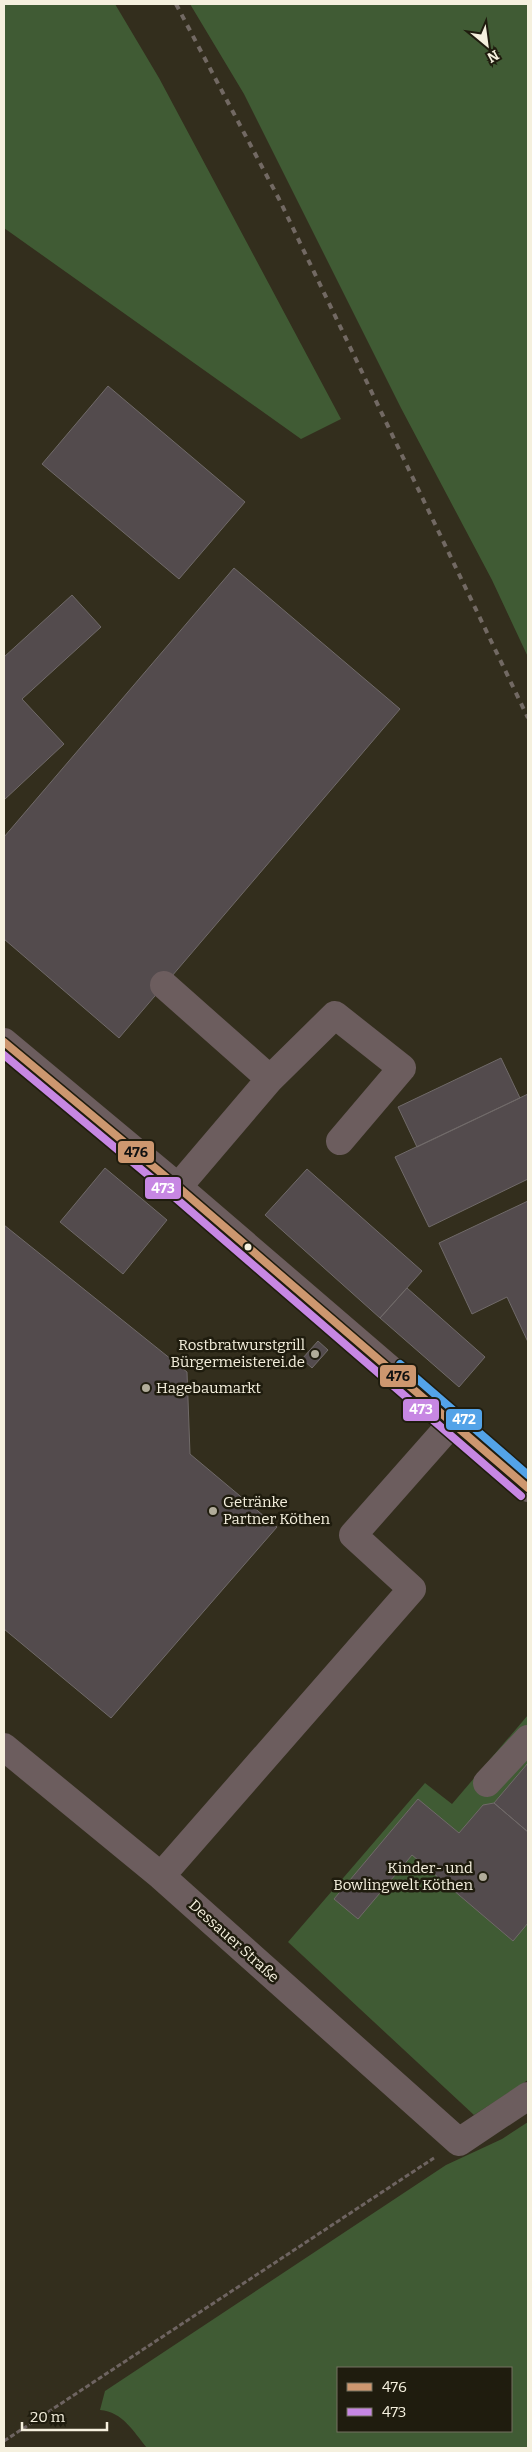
<svg xmlns="http://www.w3.org/2000/svg" width="532" height="2452" font-family="Bitter,serif">
<rect width="100%" height="100%" fill="#332e1d"/>
<path fill="#405b34" fill-rule="evenodd" d="M4,4H115L159,78L341,419L301,439L4,228Z
M190,4H528V657L492,580L401,408L244,94Z
M528,1715V2080L474,2115L288,1942L425,1783L452,1804Z
M528,2122V2448H147C133,2431 123,2412 100,2410L105,2391L446,2165L502,2139ZM511,2368V2431H338V2368Z"/>
<path fill="#534b4d" stroke="#706a69" d="M108,386L245,502L179,579L42,464Z
M234,568L400,709L119,1038L4,939V837Z
M72,595L101,627L22,699L64,744L4,800V657Z
M501,1058L520,1098L417,1147L398,1107Z
M528,1094V1179L429,1227L395,1157Z
M105,1168L167,1220L123,1274L60,1222Z
M307,1169L422,1271L380,1318L265,1215Z
M528,1201V1342L507,1297L472,1314L439,1243Z
M4,1225L187,1372L190,1454L277,1527L111,1718L4,1629Z
M407,1288L485,1357L459,1387L380,1318Z
M318,1341L328,1350L312,1368L302,1359Z
M528,1763V1832L494,1803Z
M418,1799L459,1833L483,1805L494,1803L528,1832V1923L513,1941L412,1855L358,1919L334,1899Z"/>
<g fill="none" stroke-linecap="round" stroke-linejoin="round">
<path stroke="#6e6461" stroke-width="3" stroke-dasharray="5 2.5" stroke-linecap="butt" d="M4,2441L434,2158"/>
<path stroke="#6c5d5e" stroke-width="28" d="M164,985L270,1079
M4,1042L178,1187L528,1488
M178,1187L270,1079L335,1015L402,1068L340,1141
M4,1747L161,1876L459,2142L528,2096
M487,1783L528,1739
M161,1876L412,1589L353,1535L452,1423"/>
<path stroke="#726963" stroke-width="4" stroke-dasharray="6 6" stroke-linecap="butt" d="M176,4L279,199L528,718"/>
<g stroke="#1f1c0e" stroke-width="11">
<path id="bus-1" d="M4,1042L178,1187L528,1488"/>
</g>
<g stroke="#1f1c0e" stroke-width="11">
<path id="bus-2" d="M4,1055L172,1195L521,1496"/>
</g>
<g stroke="#1f1c0e" stroke-width="11">
<path id="bus-3" d="M400,1364L528,1475"/>
</g>
<use href="#bus-1" stroke="#cd976f" stroke-width="8"/>
<use href="#bus-2" stroke="#c787e3" stroke-width="8"/>
<use href="#bus-3" stroke="#53a3e8" stroke-width="8"/>
</g>
<circle fill="#f5f0de" stroke="#1f1c0e" stroke-width="2" cx="248" cy="1247" r="4.5"/>
<g fill="#b1ac9a" stroke="#1f1c0e" stroke-width="2">
<circle cx="315" cy="1354" r="5"/>
<circle cx="146" cy="1388" r="5"/>
<circle cx="213" cy="1511" r="5"/>
<circle cx="483" cy="1877" r="5"/>
</g>
<g text-anchor="middle" dominant-baseline="central" stroke-width="5" stroke-linejoin="round" paint-order="stroke">
<g font-size="15" fill="#f5f0de" stroke="#1f1c0e" text-anchor="end">
<text x="305" y="1345">Rostbratwurstgrill<tspan x="305" dy="17">Bürgermeisterei.de</tspan></text>
<text x="156" y="1388" text-anchor="start">Hagebaumarkt</text>
<text x="223" y="1502" text-anchor="start">Getränke<tspan x="223" dy="17">Partner Köthen</tspan></text>
<text x="473" y="1868">Kinder- und<tspan x="473" dy="17">Bowlingwelt Köthen</tspan></text>
</g>
<g font-size="15" fill="#f5f0de" stroke="#1f1c0e">
<text transform="translate(234 1941) rotate(42)">Dessauer Straße</text>
</g>
</g>
<g stroke="#1f1c0e" stroke-width="2">
<rect x="117" y="1140" width="38" height="24" rx="5" fill="#cd976f"/>
<rect x="144" y="1176" width="38" height="24" rx="5" fill="#c787e3"/>
<rect x="379" y="1364" width="38" height="24" rx="5" fill="#cd976f"/>
<rect x="402" y="1398" width="38" height="24" rx="5" fill="#c787e3"/>
<rect x="445" y="1408" width="38" height="23" rx="5" fill="#53a3e8"/>
</g>
<g font-size="14" text-anchor="middle" font-weight="bold" fill="#fff">
<text x="163" y="1193">473</text>
<text x="421" y="1414">473</text>
<text x="464" y="1424">472</text>
</g>
<g font-size="14" text-anchor="middle" font-weight="bold" fill="#111">
<text x="136" y="1157">476</text>
<text x="398" y="1381">476</text>
</g>
<rect width="532" height="2452" fill="none" stroke="#f5f0de" stroke-width="10"/>
<rect x="337" y="2367" width="175" height="65" fill="#1f1c0e" stroke="#757161"/>
<rect x="347" y="2383" width="25" height="8" fill="#cd976f" stroke="#757161"/>
<text x="382" y="2392" font-size="15" fill="#f5f0de">476</text>
<rect x="347" y="2408" width="25" height="8" fill="#c787e3" stroke="#757161"/>
<text x="382" y="2417" font-size="15" fill="#f5f0de">473</text>
<g transform="translate(487 45) rotate(151)" stroke="#1f1c0e" stroke-width="4" paint-order="stroke">
<path d="M0-4L9 19L0 12L-9 19Z" fill="#f5f0de"/>
<text y="-8" font-size="14" font-weight="bold" text-anchor="middle" fill="#f5f0de">N</text>
</g>
<path d="M22 2422v8h85v-8" fill="none" stroke="#f5f0de" stroke-width="2.5"/>
<text x="30" y="2422" font-size="15" fill="#f5f0de" stroke="#1f1c0e" stroke-width="4" paint-order="stroke">20 m</text>
</svg>
